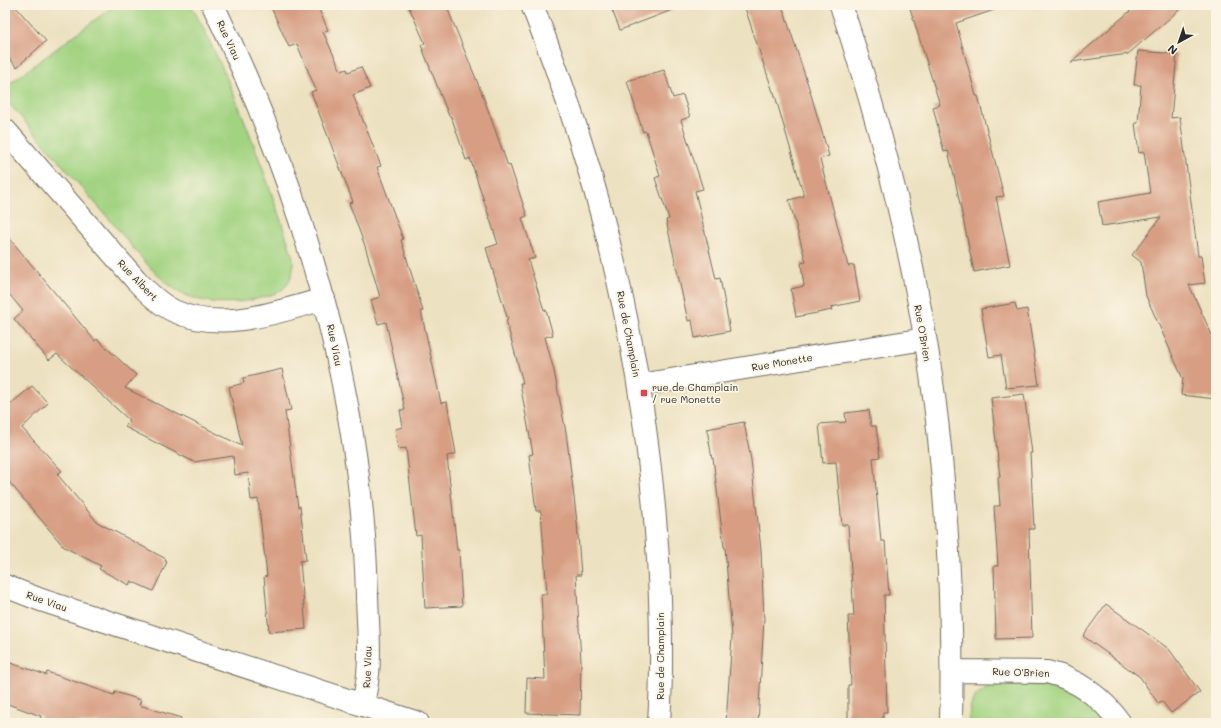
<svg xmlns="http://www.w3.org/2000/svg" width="1221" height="728" font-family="Mali,sans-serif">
<rect width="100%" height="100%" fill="#fcf5e5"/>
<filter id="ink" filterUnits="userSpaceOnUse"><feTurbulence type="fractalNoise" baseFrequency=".025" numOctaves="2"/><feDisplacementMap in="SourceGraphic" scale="8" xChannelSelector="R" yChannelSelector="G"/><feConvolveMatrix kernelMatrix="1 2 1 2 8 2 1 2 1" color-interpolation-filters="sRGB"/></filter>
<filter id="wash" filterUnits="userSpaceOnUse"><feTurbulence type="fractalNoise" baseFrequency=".012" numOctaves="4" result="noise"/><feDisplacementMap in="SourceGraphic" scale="16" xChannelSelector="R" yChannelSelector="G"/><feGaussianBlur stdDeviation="0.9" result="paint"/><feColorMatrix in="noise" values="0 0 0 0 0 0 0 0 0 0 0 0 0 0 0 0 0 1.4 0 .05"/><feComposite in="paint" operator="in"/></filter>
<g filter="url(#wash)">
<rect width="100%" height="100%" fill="#ece1c0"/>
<path fill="#a2d381" stroke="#667f56" d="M115,5H191C234,84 264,169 292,254C296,269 291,288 274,294C248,303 214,307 188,296C158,284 131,244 110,220C75,180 40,139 5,99V87Z
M993,685C1032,685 1051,681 1083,706C1089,711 1097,716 1101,723H969C969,702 973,693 993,685Z"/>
<g id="blocks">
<path fill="#d79e83" d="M5,5H14L46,41L17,67L5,54Z
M270,5H317L328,30L323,32L341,71L347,69L348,72L361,67L370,88L353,95L381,166L377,167L403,239L401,240L423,311H421L441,403L447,402L456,454L447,456L457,550H459L462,606L425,608L421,535L416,536L406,448L398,449L395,429L403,427L400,410H405L386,322L378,324L371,300L380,297L365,246L349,203L353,202L311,92L316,90L297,44L289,47Z
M408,5H446L483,96L508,166L510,165L527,216L522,218L535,258L528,260L544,310H546L553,335L545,337L554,371L566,432L577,522L581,575H576L581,662L580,715L526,713L527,678L545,679L541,594H547L541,511H536L529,455L533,454L520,383H523L506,320H508L486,248L498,244L470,158L466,160L451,116H449L421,45L425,43Z
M610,5H680V7L620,30Z
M744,5H782L809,88L829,156L820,159L848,266L854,265L860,301L831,307L832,310L796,317L791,289L804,286L801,263L806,262L789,200L804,196L774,92H773Z
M909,5H996L997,9L956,23L976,96H978L1004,196L996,197L1010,265L974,272L954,175L948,151L944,152L933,107L940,105Z
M1137,5H1185L1128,54L1071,62Z
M1138,51L1177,54L1171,118L1180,117L1198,256H1201L1205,283L1189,285L1216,344V399L1181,395L1183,379L1146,296L1141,262L1132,255L1161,217L1102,226L1098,202L1150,193L1144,152L1139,153L1135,123H1138L1141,85H1134Z
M664,70L673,98L683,95L690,117L681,120L703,189L695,191L716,279L720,278L730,331L695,338L692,320L688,321L666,220L669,219L655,178L660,176L646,131L643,132L627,81Z
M5,233L95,341L97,339L136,375L125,388L242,446L229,387L244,383L243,378L282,369L291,410L285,411L298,507L300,506L306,560L300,561L306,629L269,632L264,577L267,576L258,499L251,500L248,473L235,475L233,456L194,462L125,427L129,420L57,354L49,360L14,319L23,311L5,289Z
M1015,303L1017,311L1027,309L1039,385L1006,388L1001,355L989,357L981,309Z
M32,386L48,403L22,428L62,471L57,474L97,522L166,559L165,561L167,562L153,591L131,581L129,585L99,569L101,566L64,547L5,477V409Z
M1024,394L1032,453H1030L1034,529H1029L1032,638L996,639L994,566H998L994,506H1000L998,477H1000L991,398Z
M869,410L871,426H876L880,457L873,458L881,541H885L889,595H884L887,712H883V723H848V685H851L848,616H854L848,525H842L836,462L823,463L819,424L846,422L845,413Z
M744,422L751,460L761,550L764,619L758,723H726L732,637L725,547H724L713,458L712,459L707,429Z
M1106,604L1169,649L1200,692L1171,713L1162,701L1158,703L1140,677L1083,636Z
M5,661L46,675L47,672L114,695L115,692L141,700L139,705L181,718L180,723H39L41,716L5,703Z"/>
</g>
</g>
<g filter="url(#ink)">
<use href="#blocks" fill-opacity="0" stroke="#6f6b5f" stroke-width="1"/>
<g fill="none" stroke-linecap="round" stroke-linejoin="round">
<g stroke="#6f6b5f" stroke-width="24">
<path id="street" d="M213,5C302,189 362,391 367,596C368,632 373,671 362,705
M532,5C600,176 642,348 656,531C661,595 663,659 659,723
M841,5C888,148 925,298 940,448C949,539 953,631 951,723
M5,130L136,280C147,292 159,304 174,311C221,333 277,312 324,299
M639,385L925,339
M5,586L41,600L418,723
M952,671L1047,672C1077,679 1103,698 1120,723"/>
</g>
<use href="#street" stroke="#fff" stroke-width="22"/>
</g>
</g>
<rect fill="#d1495b" stroke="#fcf5e5" stroke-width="1.5" x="640" y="389" width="8" height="8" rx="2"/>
<g text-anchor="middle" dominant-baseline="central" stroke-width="3.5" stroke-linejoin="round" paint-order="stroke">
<g font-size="10" fill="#2b2b2b" stroke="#fcf5e5">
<text transform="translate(229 40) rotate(65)">Rue Viau</text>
<text transform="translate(138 280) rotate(46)">Rue Albert</text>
<text transform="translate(923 333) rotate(80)">Rue O'Brien</text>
<text transform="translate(629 334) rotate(79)">Rue de Champlain</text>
<text transform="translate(335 345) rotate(78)">Rue Viau</text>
<text transform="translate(782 362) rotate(-10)">Rue Monette</text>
<text transform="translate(47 601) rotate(19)">Rue Viau</text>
<text transform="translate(660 656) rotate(-90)">Rue de Champlain</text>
<text transform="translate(367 667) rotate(-88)">Rue Viau</text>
<text transform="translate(1021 672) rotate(2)">Rue O'Brien</text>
</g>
<g font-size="10" fill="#2b2b2b" stroke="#fcf5e5" text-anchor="start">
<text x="652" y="387">rue de Champlain<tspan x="652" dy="12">/ rue Monette</tspan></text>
</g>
</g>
<rect width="1221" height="728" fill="none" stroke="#fcf5e5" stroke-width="20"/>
<g transform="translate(1179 42) rotate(220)" stroke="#fcf5e5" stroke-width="3" paint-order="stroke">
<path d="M0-3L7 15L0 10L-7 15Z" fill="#2b2b2b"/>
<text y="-6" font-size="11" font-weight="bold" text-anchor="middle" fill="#2b2b2b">N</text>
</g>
</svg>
